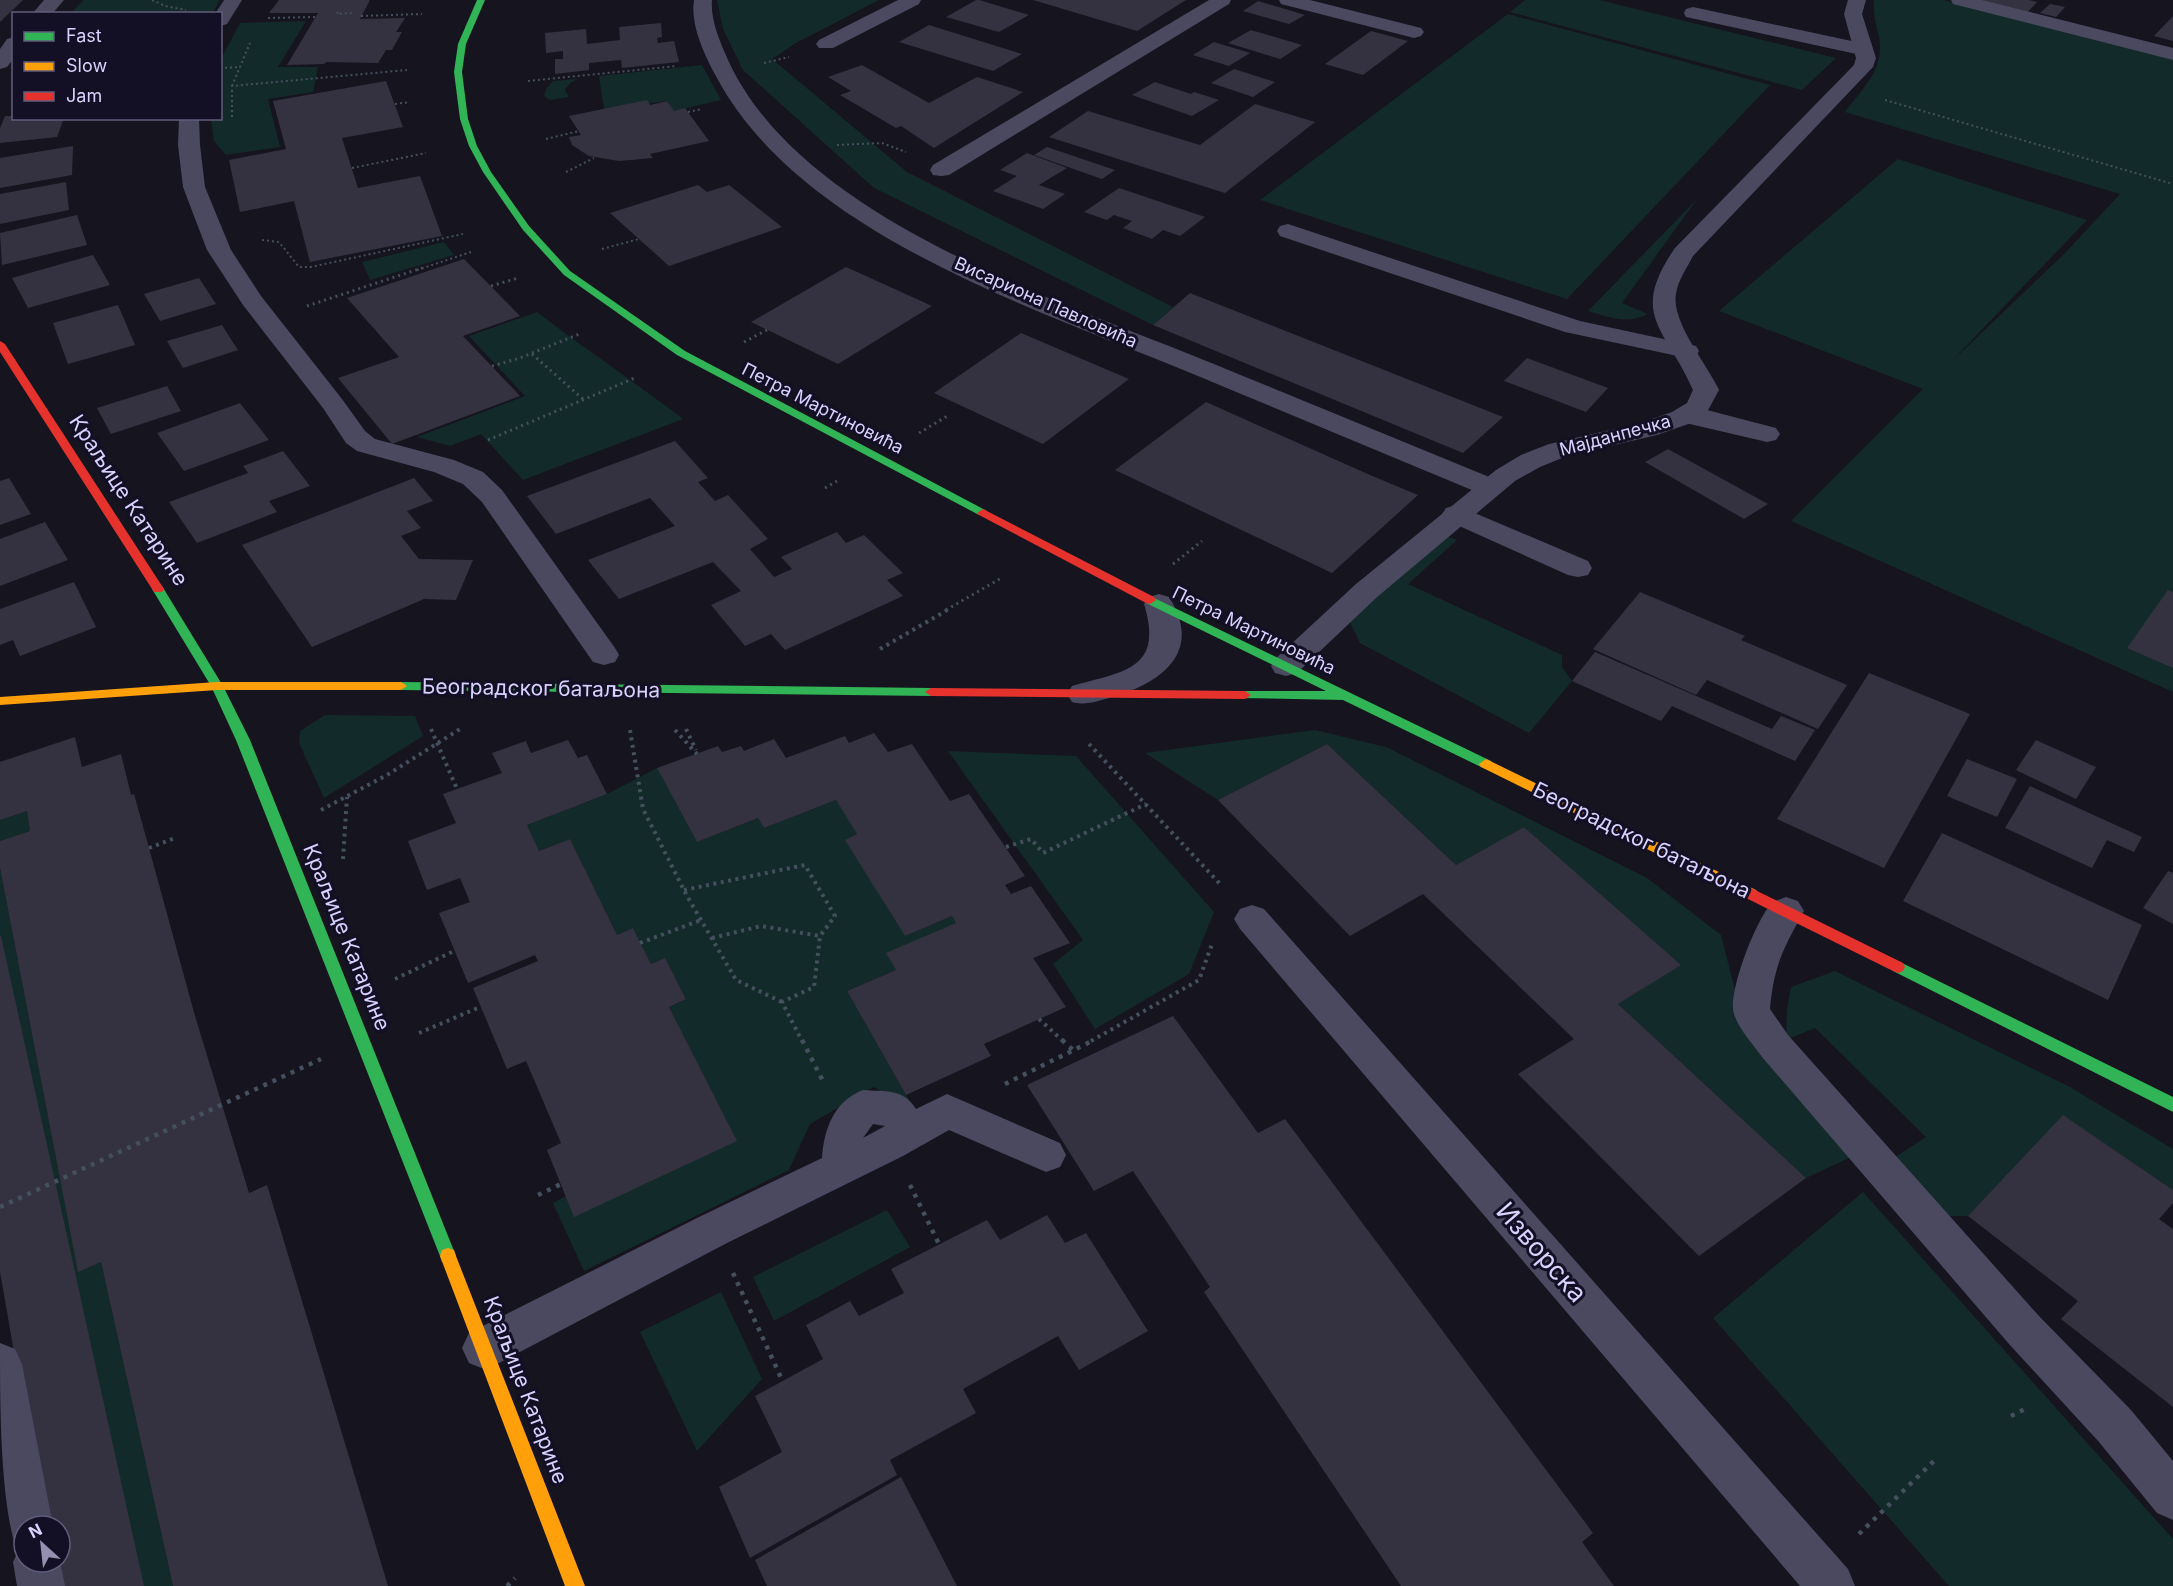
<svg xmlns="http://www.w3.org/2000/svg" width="2173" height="1586" font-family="Inter,sans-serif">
<rect width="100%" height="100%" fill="#16141f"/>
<path fill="#132a2b" d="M84,0H220L213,13H71Z
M717,0H879L796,43L772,59L907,172L1173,307L1153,325L874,188L743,70L723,29Z
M1525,0H1599L1836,58L1802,90L1510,12Z
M1874,0H1944L2173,57V692L1791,521L1923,389L1719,311L1898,159L2087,220L1950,363L2064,254L2120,194L1845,112C1863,88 1885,69 1879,37C1876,24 1873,14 1874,0Z
M1508,14L1770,85L1567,299L1260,200Z
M306,21L278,67H318L313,92L268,99L280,147L226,155L214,141L211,119L220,118L221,59L240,23Z
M702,65L721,100L674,111L667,101L604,109L599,76Z
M578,79L570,83L565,90L569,97L550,100L544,96L546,89L553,81Z
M1697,199L1622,303L1648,314C1627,325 1609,317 1588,311Z
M444,242L454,255L370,280L362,262Z
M537,312C585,349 635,382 683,419L523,480L481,434L450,446L417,437L525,396L469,336Z
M1446,536L1457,540L1408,584L1562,655V667L1572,681L1529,733L1360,643L1348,618Z
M325,715L415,716L423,736L324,798L299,743L300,731Z
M1315,730L1386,747L1647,878L1721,935L1744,1025L1851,1157L1806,1178L1618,1004L1680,965L1524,827L1456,865L1327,744L1218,800L1145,753Z
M948,751L1076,756L1214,912L1189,974L1095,1029L1053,964L1083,940Z
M657,768L697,842L758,818L764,828L836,800L857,834L846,840L905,936L952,916L956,923L896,970L847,991L915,1111L874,1087L810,1124L789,1170L584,1271L553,1203L566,1196L736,1140L669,1007L686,999L665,958L651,964L633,928L617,935L570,839L539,851L527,825L607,794Z
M27,811L30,831L0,841V820Z
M0,868L78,1271L101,1262L173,1586H54L60,1562V1526H44L0,1271Z
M1835,971L2070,1087L2173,1149V1190L2063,1116L1968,1216H1949L1894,1158L1926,1137L1815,1028L1786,1040L1787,1009L1791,987Z
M1863,1192L2173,1539V1586H1949L1713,1318Z
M887,1210L910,1247L774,1321L753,1277Z
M721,1292L762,1379L697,1451L640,1332Z"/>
<path fill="#343241" d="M0,0H23L0,22Z
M279,0H370L360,19L405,18L396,32H402L392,50H386L378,63L326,62L324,64L287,65L318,13H269Z
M976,0H979L1029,15L999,32L946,17Z
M1033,0H1186L1137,31Z
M1980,0H2029L2037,2L2028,12Z
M1258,1L1305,15L1289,24L1243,11Z
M2050,4L2065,7L2056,17L2040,13Z
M2173,16V41L2154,36Z
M661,23L662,37L657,38L658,43L674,41L679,62L622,68L621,60L589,63V70L555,74V59H563V51L546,53L545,33L586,29L587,44L620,40L619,27Z
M929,25L1022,54L993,71L899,42Z
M1251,30L1302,45L1280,59L1228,43Z
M1371,31L1408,41L1363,75L1325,64Z
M1214,42L1250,53L1229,66L1193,55Z
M862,65L929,103L977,77L1023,92L934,148L901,126L896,128L840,95L851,91L828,77Z
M1234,69L1275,82L1253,97L1211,83Z
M386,81L403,127L342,138L358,188L420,176L442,236L310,262L294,201L240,212L229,160L286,149L273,101Z
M1155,82L1191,94L1194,92L1219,100L1192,116L1132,95Z
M647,100L650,105L667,101L674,111L685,108L709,141L650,154L653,158L619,161L589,156L572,145L569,137L581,135L569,116Z
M1255,104L1315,122L1225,193L1049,137L1088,111L1200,145Z
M5,116H14V118H64L57,137L0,143V128Z
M73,146L72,175L0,188V158Z
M1047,147L1115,170L1102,179L1034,155Z
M1027,153L1067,168L1039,185L1065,194L1043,209L993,191L1017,176L1000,170Z
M66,182L69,210L0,224V194Z
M698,185L707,192L729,185L782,227L669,266L610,213Z
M1119,188L1205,217L1180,236L1163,230L1152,239L1123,228L1132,221L1114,215L1107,220L1084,212Z
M77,215L87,245L2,265L0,233Z
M93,255L110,285L28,308L12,278Z
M464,259L520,316L463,336L520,396L392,444L338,378L399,357L347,298Z
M846,267L932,306L838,364L751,322Z
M199,278L216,304L160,321L144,294Z
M1190,293L1503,417L1463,453L1153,325Z
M118,305L135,345L68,364L53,323Z
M222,325L238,350L183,368L167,341Z
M1021,333L1129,379L1043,444L934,393Z
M1527,358L1608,388L1586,412L1504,381Z
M167,386L181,411L111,434L97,408Z
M1206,402L1370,475L1418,495L1332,573L1115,470Z
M240,403L269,440L184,471L157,433Z
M675,441L708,478L698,482L715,501L728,495L768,539L750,549L774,577L792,569L781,557L837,532L846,543L864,535L903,573L887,580L903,596L785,650L771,634L745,646L711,605L741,591L713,562L619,599L588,560L675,526L650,498L556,534L527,496Z
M1668,449L1768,504L1744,519L1645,462Z
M283,451L310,486L269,501L277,512L197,543L169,502L248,473L243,466Z
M9,478L31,514L0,525V481Z
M414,478L433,501L407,511L421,528L401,536L419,559L473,560L456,600L424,599L312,647L242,545Z
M45,522L68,560L0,586V539Z
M74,582L96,627L20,656L13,640L0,645V609Z
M2168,590L2173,592V668L2127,648Z
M1640,592L1745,636L1741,640L1847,685L1818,729L1707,680L1696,695L1593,649Z
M1595,652L1772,729L1781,716L1815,730L1795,761L1672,706L1661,721L1572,681Z
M1869,673L1970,714L1884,868L1777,819Z
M874,733L888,752L912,744L950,801L969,794L1025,876L1005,885L1011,894L1031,886L1070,943L1033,958L1066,1007L984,1044L991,1056L906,1095L847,991L896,970L886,953L956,923L952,916L905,936L845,840L857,834L836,800L764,828L758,818L697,842L657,768L718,746L722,752L741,746L744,751L774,739L786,758L845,736L849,743Z
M75,737L82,767L121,754L131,795L134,794L149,848L195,1016L249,1193L267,1185L388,1586H173L101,1262L78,1272L0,868V841L30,831L27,811L0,820V762Z
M568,740L578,758L587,755L607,794L527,825L539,851L570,839L617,935L633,928L651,964L665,958L686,999L669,1007L737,1141L574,1217L547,1150L561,1143L526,1061L507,1069L473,988L538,961L535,955L468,983L439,913L470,902L460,878L427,890L408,841L456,823L443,794L502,773L492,753L526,741L531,753Z
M2036,740L2096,767L2076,799L2016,770Z
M1327,744L1456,865L1524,827L1681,965L1618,1004L1806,1178L1699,1256L1518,1074L1574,1039L1423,894L1350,936L1218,800Z
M1967,759L2017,779L1997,817L1947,796Z
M2030,786L2142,837L2134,852L2107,840L2092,868L2005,828Z
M1942,833L2142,925L2108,1000L1903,901Z
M2168,871L2173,873V924L2143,908Z
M0,936H1L144,1586H54L60,1562V1526H44L0,1271Z
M1173,1016L1258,1133L1285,1119L1593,1533L1582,1542L1614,1586H1401L1204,1292L1210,1287L1133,1171L1094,1191L1027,1085Z
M2063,1115L2173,1190V1203L2159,1219L2173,1229V1407L2061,1319L2078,1301L1968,1216Z
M1047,1215L1065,1243L1086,1233L1148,1331L1079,1370L1058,1336L963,1389L976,1413L890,1460L897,1475L750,1558L719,1487L782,1452L755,1396L823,1359L806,1325L850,1301L859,1316L904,1293L891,1269L987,1220L1000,1240Z
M901,1477L957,1586H767L755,1560Z"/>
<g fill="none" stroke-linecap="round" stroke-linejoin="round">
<path stroke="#45505e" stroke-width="2" stroke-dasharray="2 3" stroke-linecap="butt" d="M152,0L165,6L186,10
M338,12L337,14L352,13
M361,16L422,14
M268,18L315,17
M764,63L789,57
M220,68L240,67
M528,81L676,66
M232,86L250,43
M1885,100L2173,184
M395,104L410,102
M688,112L702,109
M232,117V86L407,70
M546,139L579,131
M837,145L882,143L906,152
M352,168L426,153
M566,172L594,158
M262,240L279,242L299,267H311L463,234
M602,249L639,239
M417,270L474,251"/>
<path stroke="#45505e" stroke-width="3" stroke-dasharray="2 4" stroke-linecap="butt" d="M491,286L518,278
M307,306L422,268
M744,342L767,330
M532,354L584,400
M492,366L520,358L582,333
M919,433L949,415
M488,440L637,377
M825,488L837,481
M1173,564L1202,541
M946,610L1003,577"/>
<path stroke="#45505e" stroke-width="4" stroke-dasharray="3 4.5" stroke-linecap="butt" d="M880,649L949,609
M431,729L457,789
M686,729L696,750
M630,730L643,809L687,896L736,980L782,1002
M675,730L697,754
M1089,744L1222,886
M321,810L387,775L460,729
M1006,847L1031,839L1043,853L1146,804
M149,848L175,838
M343,859L347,797
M684,890L805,865L835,916L820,936
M712,938L761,926L820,936L814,987L782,1002L802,1041
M640,943L701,920
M395,979L454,951
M1039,1019L1063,1041
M419,1033L480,1007
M1091,1041L1199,980L1212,944"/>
<path stroke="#45505e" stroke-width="4.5" stroke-dasharray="4 6" stroke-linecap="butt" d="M802,1040L823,1081
M1062,1040L1073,1050
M1005,1084L1094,1040
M910,1185L939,1244
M538,1195L561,1184
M0,1207L321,1059
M733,1273L783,1382
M2011,1416L2027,1408
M1859,1534L1936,1459
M507,1586L515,1578"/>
<path fill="#4a495f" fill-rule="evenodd" d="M224,0H242L227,24L220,26V14H215Z
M694,0H712C710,19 720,42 728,60C801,220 1061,301 1214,364C1309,403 1404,442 1499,481L1503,487L1499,493L1489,495L1479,493C1385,454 1292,415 1198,376C1040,310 802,236 717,78C705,56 690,25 694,0Z
M1209,0H1231L1229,4L949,175L941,176L933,175L930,170L933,165Z
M1693,7L1861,43L1868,45L1871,49L1868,53L1861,55L1686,17L1684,13L1686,9Z
M179,118H199L200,145L205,187L231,250L261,296L342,399L365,431L375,439L454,460L483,472L502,490L615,648L619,655L615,662L604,665L593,662L482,502L463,484L434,472L357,451L346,443L323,408L243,305L207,250L183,187L178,145Z
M1288,224L1580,321L1696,346L1699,351L1696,356L1687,358L1565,332L1280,236L1277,231L1280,226Z
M1686,407L1707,410L1776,428L1780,434L1776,440L1767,442L1677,421L1673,415L1677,409Z
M1456,505L1588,561L1592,568L1588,575L1578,577L1568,575L1446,520L1442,514L1446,508Z
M1786,897L1798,901L1804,911C1783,949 1774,965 1770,1009L1788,1035L2039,1316L2131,1410L2173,1461V1520L2157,1513L2099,1442L2009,1344L1762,1057C1753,1044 1739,1030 1734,1014C1727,994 1757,916 1773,902C1776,900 1782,899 1786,897Z
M863,1090C886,1092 903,1088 916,1109L947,1094L1060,1143L1066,1155L1060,1167L1046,1172L949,1130L903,1156L727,1243L499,1363L484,1369L469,1363L462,1348L469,1333L699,1217L822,1158C824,1129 834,1101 863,1090ZM873,1124L885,1126L863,1138Z
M0,1343L15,1349L22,1364L53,1526H24V1562L60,1561L65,1586H17L13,1562L21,1545L14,1542C0,1488 0,1403 0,1343Z"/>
<path fill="#4a495f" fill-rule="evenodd" d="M44,0H64L52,14H32Z
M898,0H921L919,4L833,48H819L816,44L819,40Z
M1279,0H1310L1421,28L1424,32L1421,36L1414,38L1281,4Z
M1848,0H1866L1862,14L1876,58L1873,67L1693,256C1687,268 1678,280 1676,294C1671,322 1707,364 1719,390L1706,414L1691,423L1657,435L1567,456L1540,467L1515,481L1376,598L1297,673L1286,676L1275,673L1271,666L1275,659L1356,584L1496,470L1521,455L1549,444L1640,423L1672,412L1687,403L1693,390C1666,328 1628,316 1675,248L1854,65L1856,58L1844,14Z
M1951,0H1982L2173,48V60L1953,4Z
M14,37V58L7,67L0,69V49L7,39Z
M1159,594L1169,597C1204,652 1161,683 1112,697C1098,701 1086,706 1072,702L1067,694L1072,686C1124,671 1164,670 1144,604L1149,597Z
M1252,905L1264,909L1848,1569L1855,1586H1800L1240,929L1234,919L1240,909Z"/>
<path fill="#30b455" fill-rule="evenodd" d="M477,0H485L466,44L462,72L468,119L477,146L491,172L529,226L570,271L685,351L987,511V515H979L677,355L564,275L523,230L483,172L469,146L460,119L454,72L458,44Z
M158,585L162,586L223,686L250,740L456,1256L454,1262L448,1264L442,1262L440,1256L236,740L211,686L152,589Z
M1150,596L1491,761L1493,764L1486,769L1481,767L1343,700L1240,698L1239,695L1245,691H1326L1146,603L1144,600Z
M401,682L931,688L937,692L931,696L401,690L395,686Z
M1898,961L2173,1097V1112L1893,971L1891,967L1893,963Z"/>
<path fill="#ff9f0a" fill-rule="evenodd" d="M217,682H401L407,686L401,690H217L0,705V697Z
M1486,759L1756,890L1758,894L1756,898H1746L1481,767L1479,764Z
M448,1248L454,1250L456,1256L585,1586H565L440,1256L442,1250Z"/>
<path fill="#e5322d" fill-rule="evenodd" d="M0,341L5,344L162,586L164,589L162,592H154L0,352Z
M983,509L1154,597L1156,600L1150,604L1146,603L979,515L977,513Z
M931,688L1245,691L1251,695L1245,699L931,696L925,692Z
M1751,888L1903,963L1905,967L1903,971L1898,973L1893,971L1746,898L1744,894L1746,890Z"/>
</g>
<g text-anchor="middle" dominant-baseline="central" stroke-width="6" stroke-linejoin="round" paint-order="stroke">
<g font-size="18" fill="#d8d3fe" stroke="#130f24">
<text transform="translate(1046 302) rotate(24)">Висариона Павловића</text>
<text transform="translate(823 408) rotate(27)">Петра Мартиновића</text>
<text transform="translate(1615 435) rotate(-15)">Мајданпечка</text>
<text transform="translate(1254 630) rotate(26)">Петра Мартиновића</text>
</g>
<g font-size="21" fill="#d8d3fe" stroke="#130f24">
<text transform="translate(129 500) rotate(57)">Краљице Катарине</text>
<text transform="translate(541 688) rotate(1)">Београдског батаљона</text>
<text transform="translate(1642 840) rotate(26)">Београдског батаљона</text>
<text transform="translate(347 937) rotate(68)">Краљице Катарине</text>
<text transform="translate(526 1390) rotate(69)">Краљице Катарине</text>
</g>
<g font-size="26" fill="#d8d3fe" stroke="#130f24">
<text transform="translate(1542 1252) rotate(49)">Изворска</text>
</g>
</g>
<rect x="12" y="12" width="210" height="108" fill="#130f24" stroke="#625d7b" stroke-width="1.5"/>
<rect x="24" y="32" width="30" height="9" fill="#30b455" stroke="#625d7b" stroke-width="1.5"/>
<text x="66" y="42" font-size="18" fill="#d8d3fe">Fast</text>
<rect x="24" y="62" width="30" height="9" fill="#ff9f0a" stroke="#625d7b" stroke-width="1.5"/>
<text x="66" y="72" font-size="18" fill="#d8d3fe">Slow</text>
<rect x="24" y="92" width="30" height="9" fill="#e5322d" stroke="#625d7b" stroke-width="1.5"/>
<text x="66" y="102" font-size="18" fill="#d8d3fe">Jam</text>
<g transform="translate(42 1544) rotate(333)"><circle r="28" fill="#130f24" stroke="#625d7b" stroke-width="1.5"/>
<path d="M0-4.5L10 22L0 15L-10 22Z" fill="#9490b0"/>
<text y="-9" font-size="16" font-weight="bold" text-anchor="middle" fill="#d8d3fe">N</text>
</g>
</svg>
